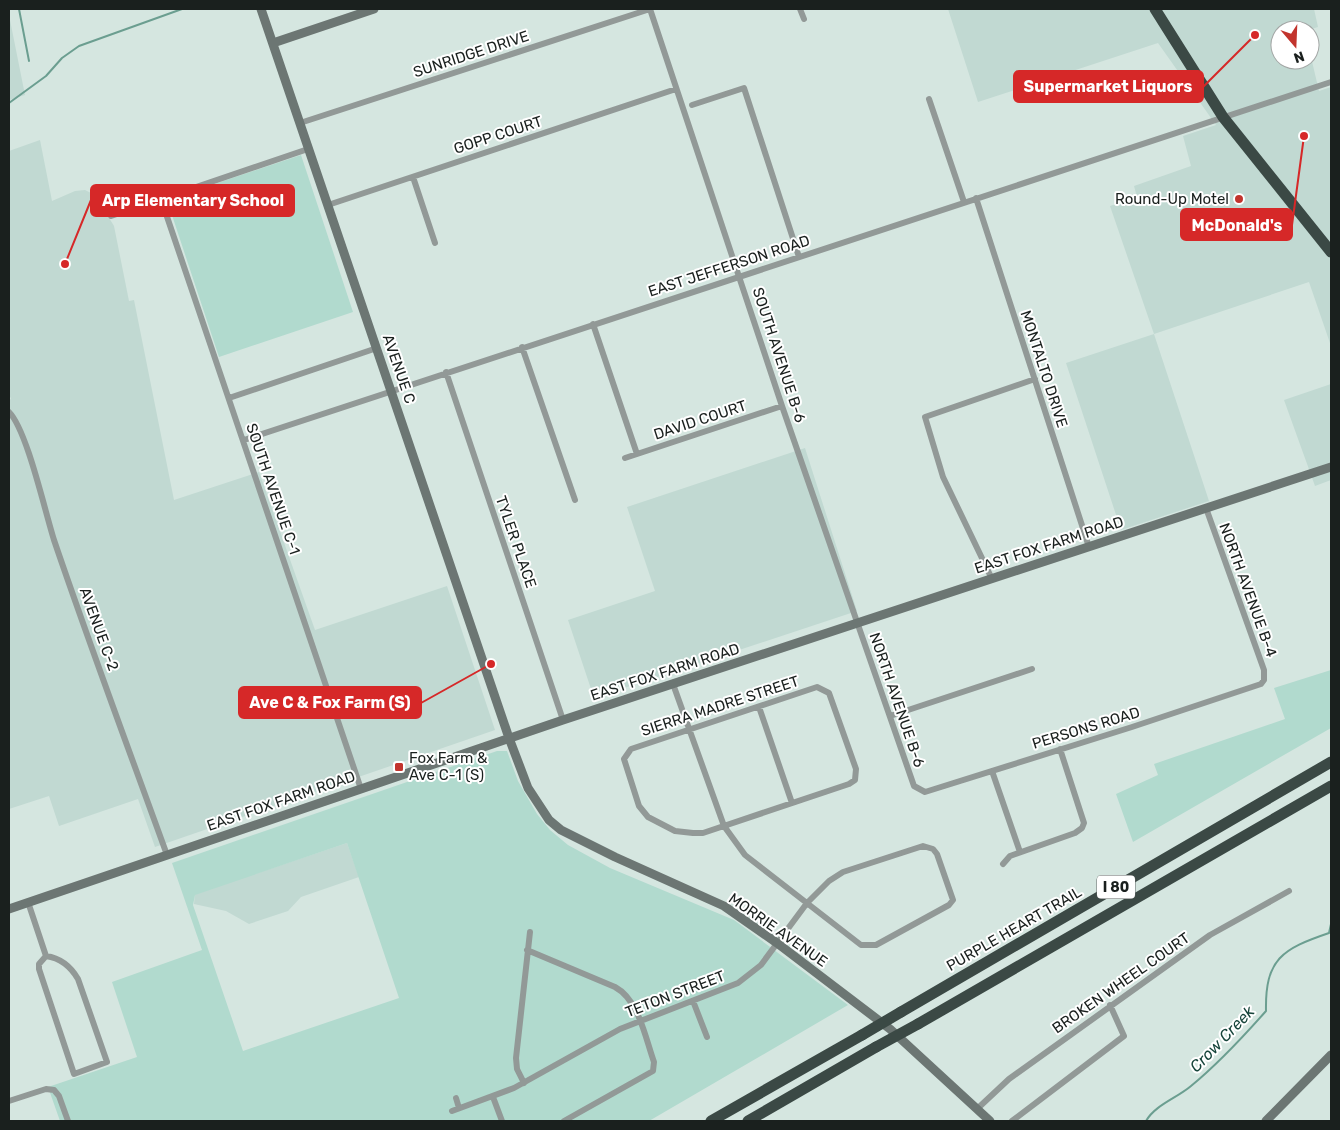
<svg xmlns="http://www.w3.org/2000/svg" width="1340" height="1130" font-family="Rubik,sans-serif">
<rect width="100%" height="100%" fill="#d5e6e0"/>
<path fill="#c1d9d2" d="M948,9H1314L1318,27L1308,30H1280V60H1310V53L1319,91L1331,87V346L1309,282L1154,334L1209,501L1121,530L1066,363L1154,334L1110,206L1137,197L1134,186L1191,166L1183,136L1216,125L1158,43L978,102Z
M9,15L25,95L9,100Z
M40,140L52,201L75,191L85,190L95,195L114,226L129,301L134,300L174,500L259,472L315,630L447,586L495,730L155,847L138,799L59,826L49,796L9,809V400L11,399L9,394V151Z
M1331,384V480L1315,486L1284,400Z
M805,448L857,611L594,698L568,620L655,591L627,507Z
M347,843L359,877L301,897L288,911L249,924L226,911L194,904L195,894Z"/>
<path fill="#b1dace" fill-rule="evenodd" d="M301,155L353,312L219,357L167,200Z
M1331,670V728L1133,842L1116,794L1158,775L1154,764L1285,719L1274,688Z
M497,751H507L518,781L537,814L550,830L568,845L610,868L734,920L848,1005L649,1121H60L48,1087L137,1057L112,982L202,950L172,863ZM347,843L399,998L243,1051L193,905L195,895Z"/>
<g fill="none" stroke-linecap="round" stroke-linejoin="round">
<path stroke="#6b9e90" stroke-width="2" d="M19,9L29,61
M9,103L46,76L62,58L79,46L182,9
M1146,1121C1155,1105 1177,1098 1191,1086C1218,1064 1243,1037 1266,1011C1265,959 1282,949 1329,933L1331,924"/>
<path stroke="#929997" stroke-width="6" d="M650,9L782,406L914,786L925,792L1132,727L1261,684L1264,680V670L1206,508
M800,9L804,19
M929,99L964,202
M692,105L744,88L799,257
M300,123L650,9
M413,177L435,243
M976,198L1089,547
M161,199L361,789
M328,205L676,89
M111,216L308,149
M593,324L637,454
M522,347L575,500
M446,372L563,720
M229,398L377,348
M9,412C27,430 45,512 54,540C90,646 129,750 167,855
M244,440L1331,82
M625,458L782,406
M992,579L943,477L925,417L1035,379
M817,687L829,693L856,769L855,780L849,784L703,833H693L675,831L648,817L639,806L624,759L631,749Z
M759,707L792,803
M890,716L1032,669
M992,771L1020,852
M1003,864L1010,856L1075,833L1082,828L1084,823L1060,749
M28,902L46,956L39,964V969L74,1074L107,1062L78,979C71,967 60,958 46,956
M527,950L615,987C639,1000 645,1037 654,1062L653,1071L564,1121
M693,1001L707,1037
M524,1083L517,1069L516,1058L530,932
M493,1097L502,1121
M456,1098L459,1108
M9,1101L46,1089L54,1090L59,1096L68,1121
M977,1109L1009,1079L1210,935L1289,891
M452,1111L514,1088L620,1029L738,983L761,965L807,903L829,881L843,872L923,846L933,849L937,854L953,900L949,905L876,945H861L745,855L724,826L673,684
M1012,1121L1124,1036L1110,1005"/>
<path stroke="#6c7673" stroke-width="9" d="M261,9L509,738L528,788L549,820L561,830L615,857L724,906L777,943L890,1029L990,1121
M273,43L374,9
M9,909L563,720L1331,467
M1266,1121L1331,1055"/>
<path stroke="#3b4945" stroke-width="11" d="M1155,9L1223,117L1331,252
M901,1012L1331,762
M918,1024L1331,786
M711,1121L862,1035
M748,1121L876,1047"/>
<path stroke="#3b4945" stroke-width="11" d="M862,1035L901,1012
M876,1047L918,1024"/>
</g>
<g fill="#c2342d" stroke="#fff" stroke-width="2">
<circle cx="1239" cy="199" r="5"/>
<rect x="394" y="762" width="10" height="10" rx="2.5"/>
</g>
<g text-anchor="middle" dominant-baseline="central" stroke-width="4" stroke-linejoin="round" paint-order="stroke">
<rect fill="#fff" stroke="#5f6362" stroke-width="1" x="1097" y="875.5" width="38" height="23" rx="4"/>
<g font-size="14" font-weight="bold" fill="#1a201e">
<text x="1116" y="887">I 80</text>
</g>
<g font-size="15" fill="#1a201e" stroke="#fff">
<text transform="translate(471 54) rotate(-18)">SUNRIDGE DRIVE</text>
<text transform="translate(498 135) rotate(-18)">GOPP COURT</text>
<text transform="translate(729 266) rotate(-18)">EAST JEFFERSON ROAD</text>
<text transform="translate(779 355) rotate(72)">SOUTH AVENUE B-6</text>
<text transform="translate(399 369) rotate(71)">AVENUE C</text>
<text transform="translate(1044 369) rotate(72)">MONTALTO DRIVE</text>
<text transform="translate(700 420) rotate(-18)">DAVID COURT</text>
<text transform="translate(273 489) rotate(71)">SOUTH AVENUE C-1</text>
<text transform="translate(516 542) rotate(71)">TYLER PLACE</text>
<text transform="translate(1049 545) rotate(-18)">EAST FOX FARM ROAD</text>
<text transform="translate(1248 590) rotate(70)">NORTH AVENUE B-4</text>
<text transform="translate(99 629) rotate(70)">AVENUE C-2</text>
<text transform="translate(665 672) rotate(-18)">EAST FOX FARM ROAD</text>
<text transform="translate(897 700) rotate(71)">NORTH AVENUE B-6</text>
<text transform="translate(720 706) rotate(-18)">SIERRA MADRE STREET</text>
<text transform="translate(1086 728) rotate(-17)">PERSONS ROAD</text>
<text transform="translate(281 801) rotate(-19)">EAST FOX FARM ROAD</text>
<text transform="translate(1014 929) rotate(-30)">PURPLE HEART TRAIL</text>
<text transform="translate(778 930) rotate(35)">MORRIE AVENUE</text>
<text transform="translate(1121 983) rotate(-35)">BROKEN WHEEL COURT</text>
<text transform="translate(675 994) rotate(-21)">TETON STREET</text>
</g>
<g font-size="15" fill="#1a201e" stroke="#fff" text-anchor="end">
<text x="1229" y="199">Round-Up Motel</text>
<text x="409" y="758" text-anchor="start">Fox Farm &amp;<tspan x="409" dy="17">Ave C-1 (S)</tspan></text>
</g>
<g font-size="16" font-style="italic" fill="#17453b" stroke="#fff">
<text transform="translate(1222 1039) rotate(-46)">Crow Creek</text>
</g>
</g>
<path fill="none" stroke="#d62828" stroke-width="2" d="M1255 35L1203 87M65 264L91 200M1304 136L1292 225M491 664L421 703"/>
<g fill="#d62828" stroke="#fff" stroke-width="2">
<circle cx="1255" cy="35" r="5"/>
<circle cx="65" cy="264" r="5"/>
<circle cx="1304" cy="136" r="5"/>
<circle cx="491" cy="664" r="5"/>
</g>
<g fill="#d62828" stroke="#d62828" stroke-width="2">
<rect x="1014" y="71" width="189" height="31" rx="5"/>
<rect x="91" y="185" width="203" height="31" rx="5"/>
<rect x="1181" y="209" width="111" height="31" rx="5"/>
<rect x="239" y="687" width="182" height="31" rx="5"/>
</g>
<g font-size="16" text-anchor="middle" font-weight="bold" fill="#fff">
<text x="1108" y="92">Supermarket Liquors</text>
<text x="193" y="206">Arp Elementary School</text>
<text x="1237" y="231">McDonald's</text>
<text x="330" y="708">Ave C &amp; Fox Farm (S)</text>
</g>
<rect width="1340" height="1130" fill="none" stroke="#1a201e" stroke-width="20"/>
<g transform="translate(1295 45) rotate(161)"><circle r="24" fill="#ffffff" stroke="#a3a6a5"/>
<path d="M0-4L9 19L0 12L-9 19Z" fill="#c2342d"/>
<text y="-8" font-size="14" font-weight="bold" text-anchor="middle" fill="#1a201e">N</text>
</g>
</svg>
